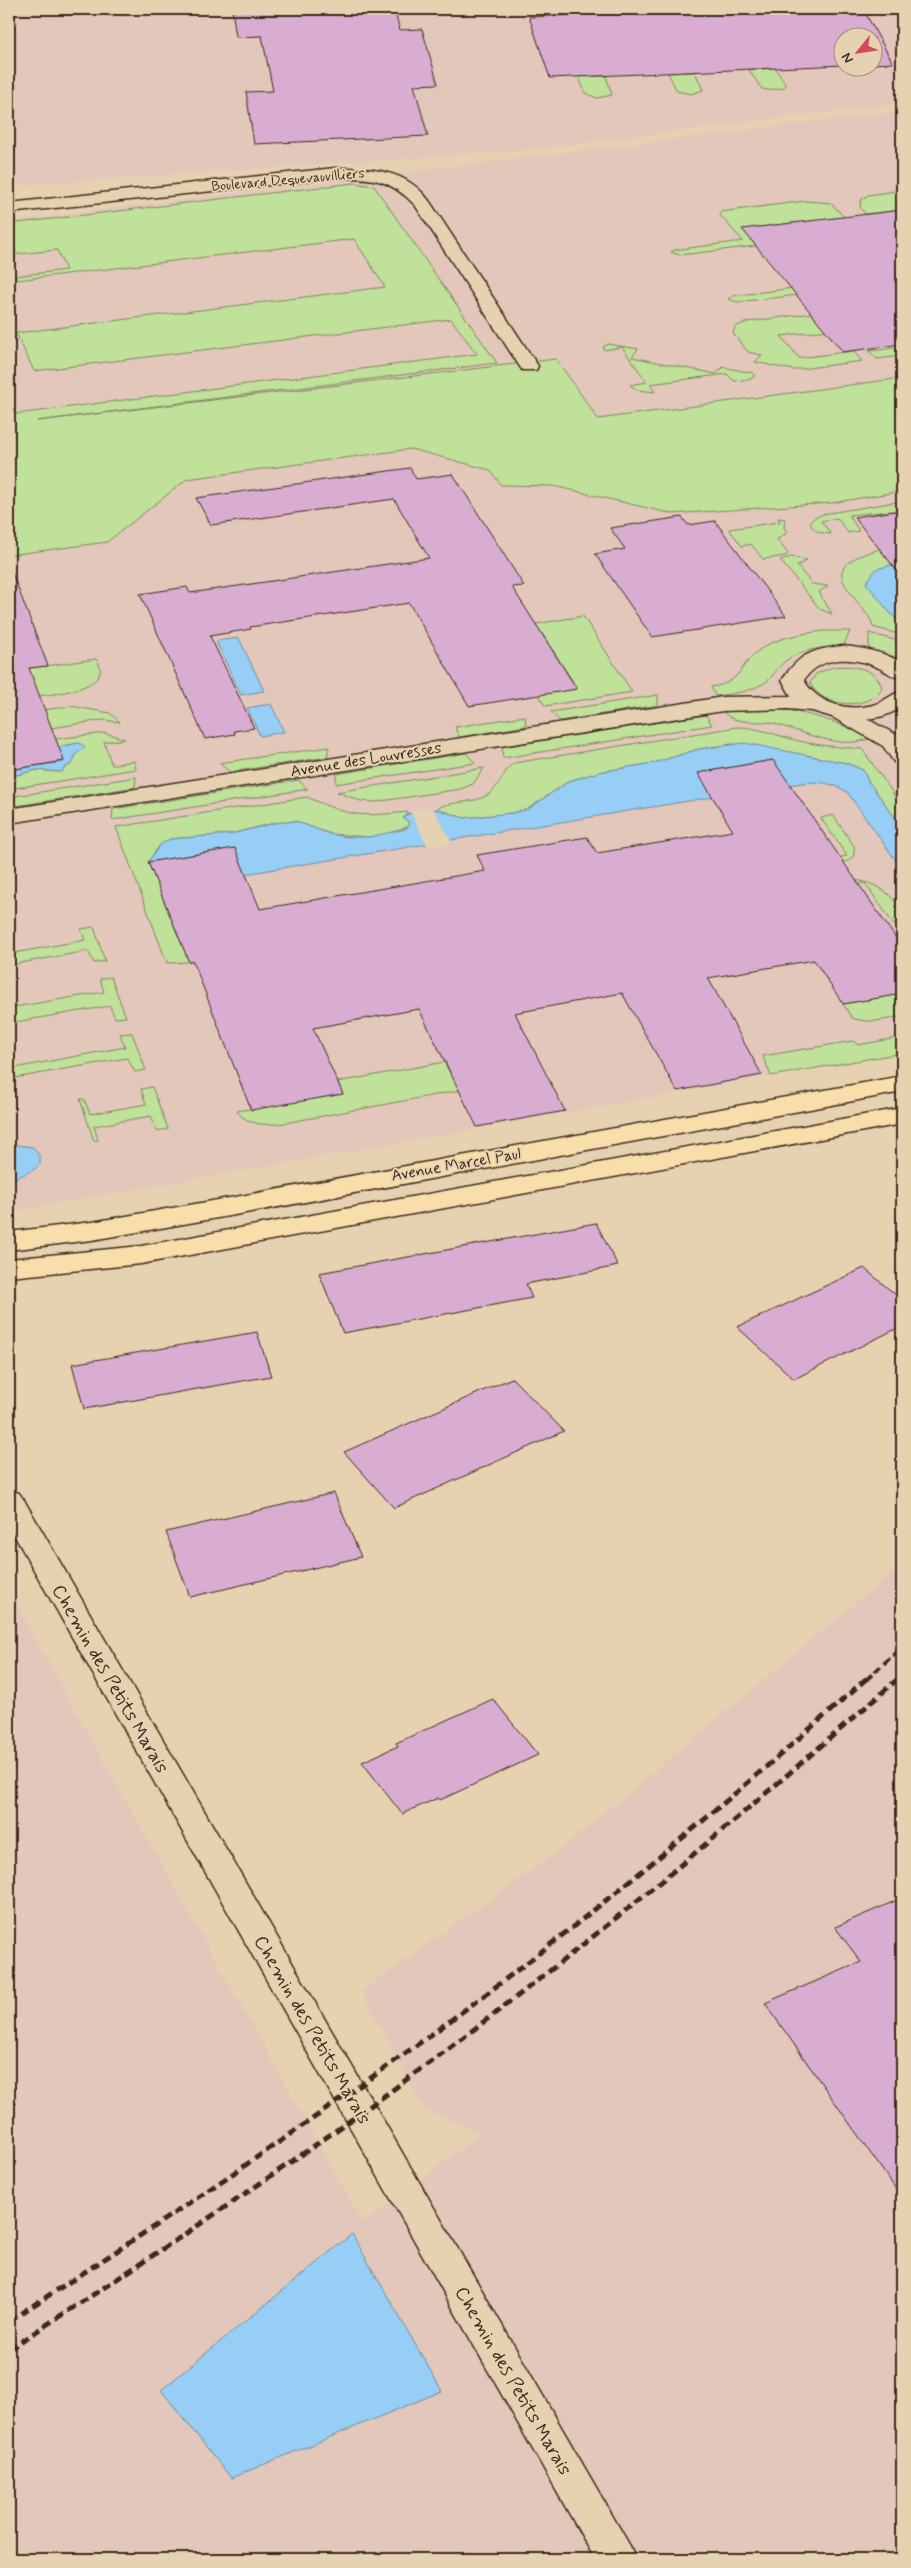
<svg xmlns="http://www.w3.org/2000/svg" width="911" height="2568" font-family="Mynerve,sans-serif">
<rect width="100%" height="100%" fill="#e6d2b0"/>
<filter id="ink" filterUnits="userSpaceOnUse"><feTurbulence type="fractalNoise" baseFrequency=".02" numOctaves="2"/><feDisplacementMap in="SourceGraphic" scale="10" xChannelSelector="R" yChannelSelector="G"/><feConvolveMatrix kernelMatrix="1 2 1 2 8 2 1 2 1" color-interpolation-filters="sRGB"/></filter>
<g filter="url(#ink)">
<path fill="#e2c7ba" fill-rule="evenodd" d="M9,9H898L902,17V103L528,150L9,186ZM844,38H874V68H844Z
M902,111V378L598,419L556,359L9,425V221Z
M411,449L490,470L501,485L554,486L673,514L831,503L902,491V1053L9,1212V555L107,542L187,479Z
M902,1564V2559H9V1592L363,2223L482,2133L423,2109L362,1991L565,1846Z"/>
<path fill="#bfe19a" stroke="#7d865c" d="M543,9H591L593,13L545,15Z
M775,68L786,85L783,88L769,90L762,89L749,70Z
M695,72L703,90L691,94L677,91L668,73Z
M606,76L612,95L597,98L585,93L579,77Z
M354,183L374,186L497,363L37,421L556,359L598,419L902,378V491L831,503L673,514L554,486L501,485L490,470L411,449L187,479L107,542L9,555V415L477,354L451,319L34,371L16,333L385,287L354,239L17,280L15,276L66,270L57,250L9,255V224Z
M902,190V210L865,214L860,207L861,200L868,195Z
M806,201L831,203L844,217L743,229L756,246L680,255L671,252L674,250L743,241L719,214L720,212Z
M793,288L798,295L738,302L728,299L733,296Z
M813,313L828,330L781,336L799,358L853,351L862,361L793,370L755,362L762,355L748,352L733,333L735,327L747,322Z
M608,344L638,349L632,357L716,374L723,367L752,373L755,376L750,379L734,381L727,374L650,384L655,392L637,390L630,385L647,382L622,347L604,350L603,347Z
M902,347V356L877,359L869,351Z
M902,501V510L849,515L859,531L848,533L837,518L821,521L831,534C822,533 813,533 810,522L814,518L823,514Z
M778,518L785,519L784,527L787,533L777,539L788,554L786,556L763,559L751,544L742,546L729,529L780,522Z
M880,549L892,565L876,569L890,613L902,624V635L873,627L871,620C845,583 817,567 880,549Z
M791,557L807,560L797,566L812,584L828,586L819,592L832,614L820,609L780,560Z
M583,616L632,692L545,706L539,695L577,688L536,624Z
M823,631H850L843,647C824,647 798,649 783,663C776,669 773,678 764,683C750,692 732,694 715,696L711,687C742,683 738,666 759,650C777,637 801,634 823,631Z
M869,633L902,642V659L869,650Z
M96,659C117,688 54,694 39,696L34,685L9,689V671Z
M833,667C852,665 876,667 882,688C869,711 821,708 810,683L816,674Z
M658,695V705L560,721L551,712Z
M70,706L110,713L120,722L102,720L51,728L44,710Z
M763,707C800,710 838,721 871,738C840,751 802,731 772,723C757,720 733,725 724,712Z
M706,715L712,725L503,758L502,747Z
M525,716L526,726L459,737L455,727Z
M737,727C760,727 777,736 799,741C820,746 841,747 862,749L902,806V827L868,781L863,770L846,763L757,746L732,744L699,749L654,763L599,772L569,781L528,809L512,813L464,818L437,809C444,802 472,803 484,797C501,789 503,769 514,763Z
M105,733L125,739L104,742L112,765L134,761L136,769L9,789V777L36,770L58,772L73,763L79,743L58,747L55,739Z
M329,747L327,757L230,772L219,763Z
M466,753L475,763L336,784V774Z
M484,768L473,784L461,789L375,802L361,801L337,792Z
M136,777L135,787L9,807V797Z
M298,780L308,789L112,820L113,809Z
M307,797C351,817 359,817 407,812L408,814L403,818L408,821L409,826L387,835L369,837L330,834L295,821L274,823L231,834L170,839L160,845L148,862L189,962L167,963L116,827Z
M833,815L854,846C857,866 838,863 825,860L847,856L821,818Z
M852,880C875,881 902,897 902,923L894,925L865,883L843,887Z
M94,927L105,961L94,963L88,951L9,965V954L85,940L81,929Z
M111,977L126,1017L115,1018L110,1006L9,1023V1008L104,992L100,979Z
M902,994V1016C885,1020 869,1024 852,1018L843,1004Z
M132,1033L146,1070L135,1072L127,1058L9,1079V1069L125,1047L120,1034Z
M902,1037V1053L771,1076L763,1056L853,1041L858,1045Z
M538,1059L542,1069L516,1080L290,1122C272,1125 249,1128 237,1111L343,1094L338,1082L444,1062L451,1075Z
M152,1087L168,1129L157,1131L151,1116L94,1126L98,1140L94,1141L80,1099H84L90,1114L146,1104L141,1089Z"/>
<path fill="#96cef5" stroke="#728c9f" d="M892,565L902,578V624L890,613L866,583L876,569Z
M239,638L264,691L241,695L216,641Z
M271,704L284,732L260,736L247,708Z
M79,743L85,747L76,754L73,763L64,768L62,772L36,770L9,777V770L64,762L58,747Z
M745,743L846,763L863,770L868,781L902,827V869L847,792C828,780 811,781 790,785L772,760L698,773L713,797L245,874L234,848L148,862L160,845L170,839L231,834L275,823L295,821L330,834L348,837H369L405,829L409,826L408,821L403,818L408,814L437,809L464,818L512,813L528,809L569,781L599,772L654,763L699,749Z
M17,1145L33,1147L40,1157V1164C32,1174 19,1174 9,1182V1148Z
M352,2234L442,2391L231,2478L161,2390Z"/>
<path fill="#e6d2b0" d="M433,808L452,843L428,847L410,811Z"/>
<path fill="#d9add1" stroke="#3b2a1e" d="M232,9H394L400,30L422,29L438,84L414,85L428,136L254,144L246,92L273,91L262,36L236,37Z
M591,9H630L632,13L734,9H863L893,63L874,64V38H844V65L550,78L529,17L594,14Z
M902,210V344L843,352L742,229Z
M410,468L416,479L453,474L524,586L512,587L577,689L469,706L409,603L250,627L251,629L210,636L254,728L234,731L235,734L205,739L140,594L187,587L190,593L429,558L394,499L211,525L196,498Z
M902,510V577L854,517Z
M682,517L688,525L715,521L786,616L652,637L595,554L625,549L610,528Z
M9,570H11L48,666L29,668L64,761L9,770Z
M773,760L902,947V994L843,1004L814,960L708,978L762,1075L677,1091L622,993L515,1013L565,1111L477,1127L419,1009L313,1028L343,1094L251,1110L193,961L189,962L148,862L235,848L260,909L485,871L477,855L587,837L597,853L733,831L698,773Z
M596,1223L618,1266L526,1284L532,1298L343,1333L319,1273Z
M864,1268L902,1300V1326L794,1379L737,1327Z
M257,1332L271,1376L84,1409L72,1364Z
M512,1378L564,1431L394,1508L344,1452Z
M334,1493L361,1557L190,1597L166,1532Z
M493,1699L538,1755L440,1800L438,1798L402,1814L362,1762L398,1746L396,1743Z
M902,1898V2198L765,2003L861,1962L835,1927Z"/>
<g fill="none" stroke-linecap="round" stroke-linejoin="round">
<g stroke="#3b2a1e" stroke-width="3">
<path id="street" d="M335,168C371,168 407,169 430,202L538,366L536,370H522L415,205C387,177 372,178 335,178L9,213V203Z
M843,646C863,648 885,652 902,663V679C894,678 889,673 881,669C856,656 821,654 804,680C817,704 848,712 873,705C884,702 891,694 902,691V708L884,716L867,719L899,736L902,741V764L894,762L883,746L832,717L812,711L787,709L723,711L9,823V809L723,697L791,696L782,680C799,654 813,649 843,646Z
M9,1490L19,1493L24,1500L630,2546L636,2559H595L9,1526Z"/>
</g>
<g stroke="#3b2a1e" stroke-width="3">
<path id="primary" d="M902,1076V1092L235,1215L92,1240L9,1250V1232L92,1222L235,1197Z
M902,1108V1124L141,1264L9,1277V1259L141,1246Z"/>
</g>
<use href="#street" fill="#e6d2b0" fill-rule="evenodd"/>
<use href="#primary" fill="#f8deab" fill-rule="evenodd"/>
<path stroke="#3b2a1e" stroke-width="4" stroke-dasharray="8 4" stroke-linecap="butt" d="M866,1680L902,1647
M898,1680L902,1676"/>
<path stroke="#3b2a1e" stroke-width="5" stroke-dasharray="9 5" stroke-linecap="butt" d="M9,2321C175,2214 340,2104 498,1985C625,1888 748,1785 867,1678
M9,2349C160,2252 310,2153 453,2045C607,1930 754,1805 899,1678"/>
</g>
</g>
<g text-anchor="middle" dominant-baseline="central" stroke-width="4" stroke-linejoin="round" paint-order="stroke">
<g font-size="14" fill="#3b2a1e" stroke="#e6d2b0">
<text transform="translate(288 180) rotate(-5)">Boulevard Dequevauvilliers</text>
</g>
<g font-size="16" fill="#3b2a1e" stroke="#e6d2b0">
<text transform="translate(366 760) rotate(-9)">Avenue des Louvresses</text>
<text transform="translate(456 1165) rotate(-10)">Avenue Marcel Paul</text>
</g>
<g font-size="19" fill="#3b2a1e" stroke="#e6d2b0">
<text transform="translate(110 1679) rotate(60)">Chemin des Petits Marais</text>
<text transform="translate(312 2030) rotate(60)">Chemin des Petits Marais</text>
<text transform="translate(513 2381) rotate(60)">Chemin des Petits Marais</text>
</g>
</g>
<rect width="911" height="2568" fill="none" stroke="#e6d2b0" stroke-width="30"/>
<rect x="15" y="15" width="881" height="2538" fill="none" stroke="#3b2a1e" stroke-width="2" filter="url(#ink)"/>
<g transform="translate(858 52) rotate(240)"><circle r="24" fill="#e6d2b0" stroke="#a28f76"/>
<path d="M0-4L9 19L0 12L-9 19Z" fill="#d1495b"/>
<text y="-8" font-size="14" font-weight="bold" text-anchor="middle" fill="#3b2a1e">N</text>
</g>
</svg>
